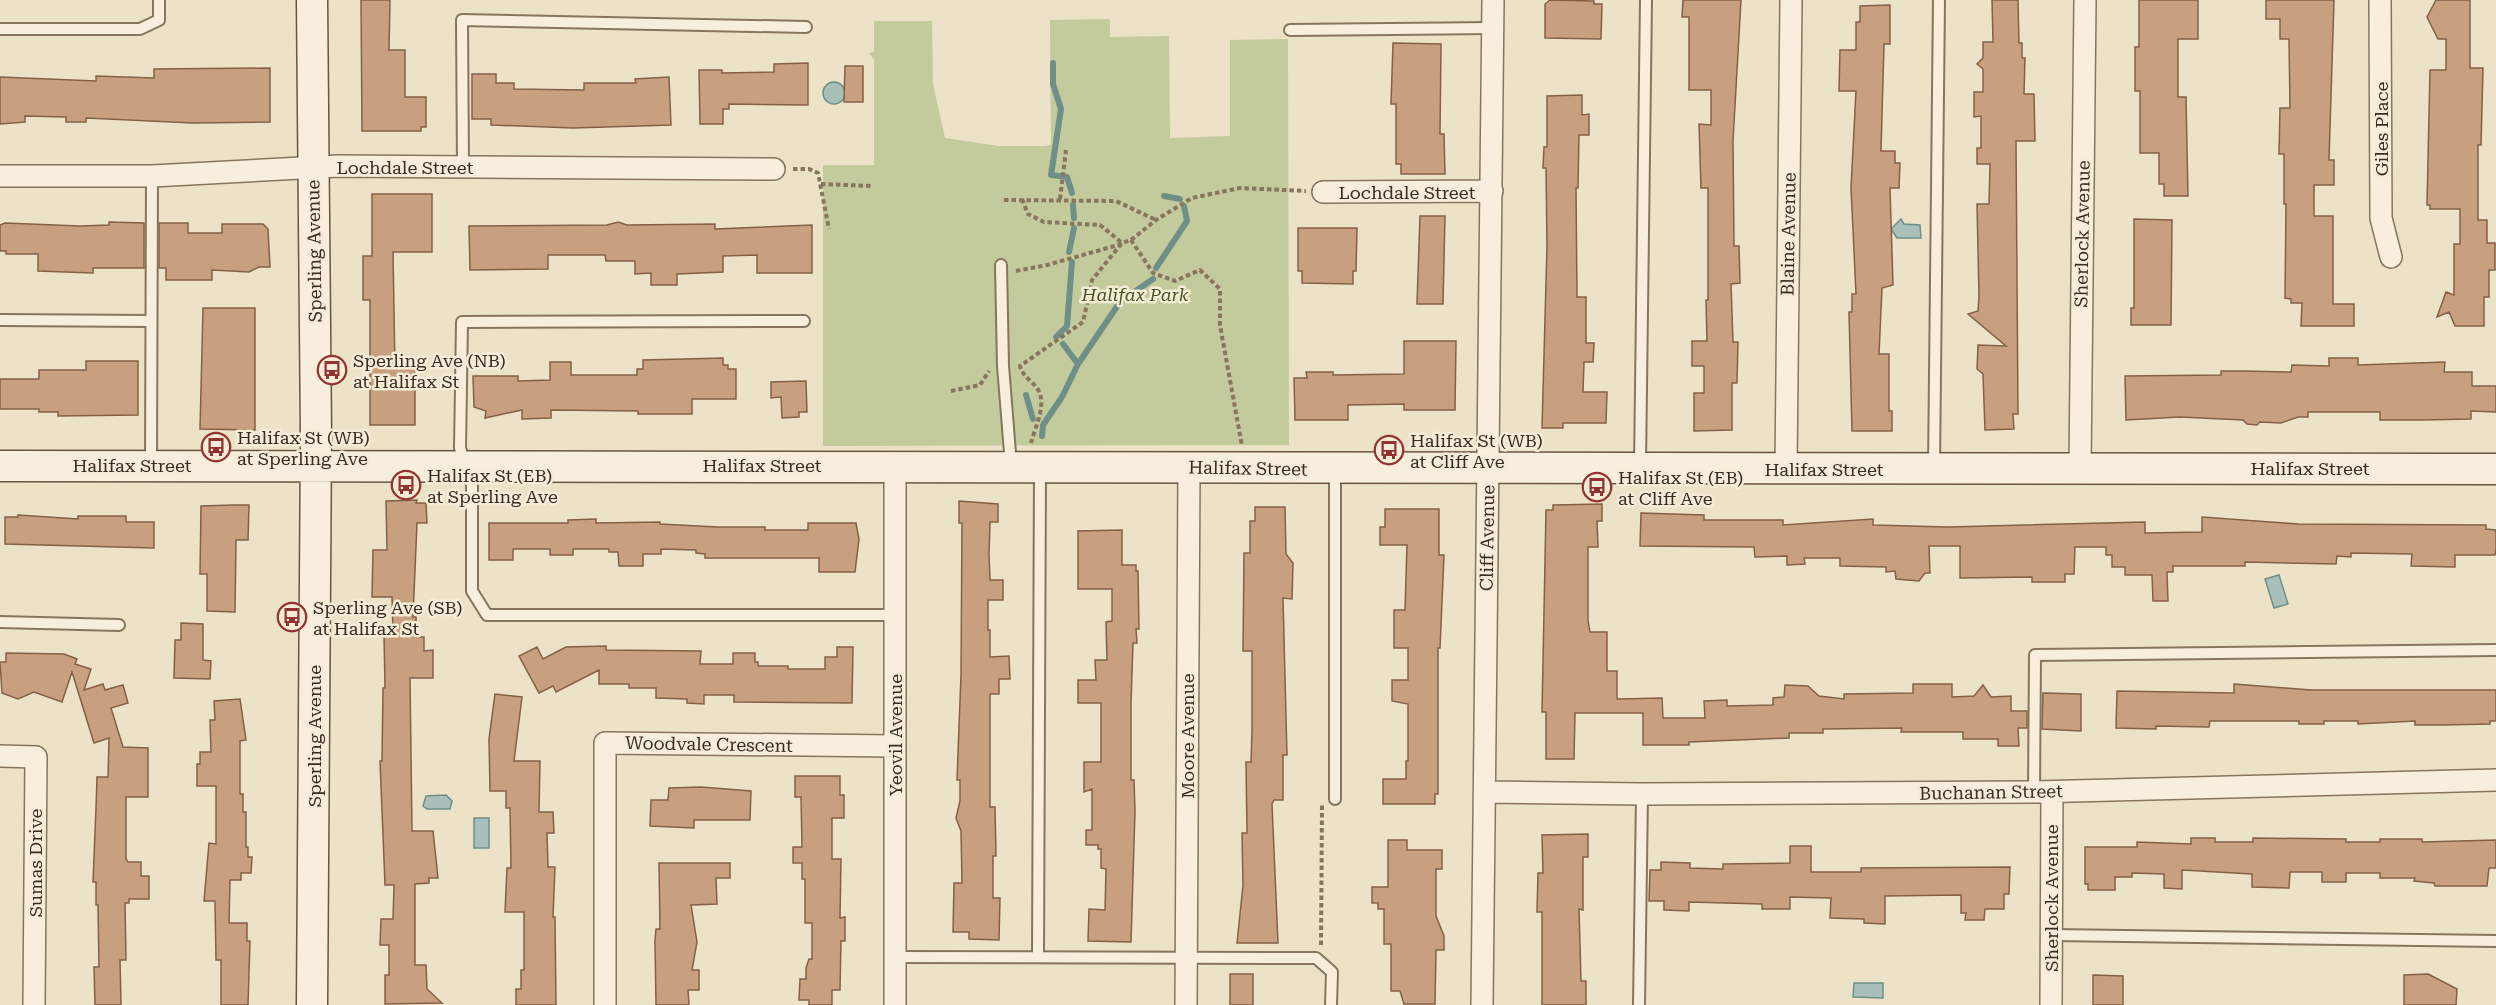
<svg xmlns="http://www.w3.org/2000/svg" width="2496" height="1005" font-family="'Roboto Serif',serif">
<rect width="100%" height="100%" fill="#ece2c8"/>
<path fill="#c3ca9c" d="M1110,19V37L1169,36L1170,138L1230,136V40L1288,39L1289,445L823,446V165H874V60L869,53L874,52V21H932L933,84L945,138L998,146H1044L1051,145L1050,20Z"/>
<path fill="#a9c0ba" stroke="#6f8f88" stroke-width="1.5" d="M823 93a11 11 0 1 1 22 0a11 11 0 1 1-22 0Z
M1901,219L1904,224L1920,225L1921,238H1897L1891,229Z
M2279,575L2288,604L2274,608L2265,579Z
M446,795L452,801L450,809H427L423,806L426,796Z
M474,818H489V848H474Z
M1854,983H1883V998L1853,997Z"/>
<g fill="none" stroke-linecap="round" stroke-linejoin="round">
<path stroke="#6f8f88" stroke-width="6" d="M1053,63V84L1061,109L1051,175L1067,177L1072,193
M1164,196L1180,199
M1073,205L1074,218
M1069,252L1074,228
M1156,268L1187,221L1184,206
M1056,337L1067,326L1072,262
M1078,364L1120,302L1153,279
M1026,395L1033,419
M1042,436L1043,425L1062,397L1078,364L1063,344"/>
</g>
<path fill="#c8a080" stroke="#856045" stroke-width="1.5" d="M361,0H390L389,50H405V97H426V127H421V131H362Z
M1550,0L1594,1V4H1602L1601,39L1545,38V4Z
M1683,0H1741L1733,141L1734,246H1739L1740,283L1731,284L1733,342H1738L1737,383H1732V430L1694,431V393H1704V366H1692V341H1707L1706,300H1708V188H1701L1699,124L1711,125V90H1689V17H1682Z
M1992,0H2018L2019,43H2022V58H2025L2024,94H2034L2035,141H2016L2018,414H2013L2014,429L1985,430L1983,374L1977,369L1978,345L2006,346L1968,314L1978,311L1979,296L1977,204H1989L1990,164H1977V148H1981V116L1974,117V92H1983V69L1977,64L1983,58V42H1993Z
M2139,0H2198V39H2178V97H2186L2188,196H2164V184H2159V153H2140V91H2135V47H2139Z
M2266,0H2334L2329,160H2334V185H2314V216H2333V304H2354V326H2301L2302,303H2291V299L2285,298L2286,204H2284V154H2279L2280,108H2290L2289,39H2280V19H2266Z
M2436,0H2470V68H2483L2481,145H2478V220H2487V243H2495V270H2489V297H2484V326H2455L2449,312L2437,317L2446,292L2454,295V244H2460V209H2430V205H2427L2430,70H2446V39H2438L2427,17Z
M1890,5V44H1884L1881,151H1895V163H1900L1899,188H1890L1893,285L1882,288L1879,354H1889V411H1892V431H1852L1849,312H1852V294H1856L1851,188L1856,91H1839L1840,50H1856V22H1860V6Z
M1393,43L1441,44L1440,134H1444L1445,174H1401V164H1396V104H1391Z
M808,63V105L729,104V109H723V124H700L699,70H722V73L774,72V64Z
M845,66H863V102H844Z
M270,68V122L193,123L86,118V122H66V117L25,116V122L0,124V77L96,81V76L154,78V69Z
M472,74H496V83H514V89L584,90V83H636L635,79L669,77L671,125L573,128L491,125V119H472Z
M1582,95V115L1589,114V135H1579L1578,188H1576L1577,297H1586V343H1594L1593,362H1584L1583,392H1607L1606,423H1563V428H1542L1547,246L1546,168H1543L1544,147H1547V96Z
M372,194H432V252H393L395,368H415V425H370V300H363V256H372Z
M1420,216H1445L1443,304H1417Z
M2134,219L2172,220L2171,325H2131V308H2134Z
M109,222L144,223V268H93V273L38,271V254H6V251H0V225L5,223L80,226L109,225Z
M618,222L627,225L715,224V229L812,225V273H757V255L723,256V272L677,274V285H651V273L635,274V261H606L605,255H548V269L470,270L469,226L607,225Z
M159,223H188V233H222V224H263L268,229L270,267H259L249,272L212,270V280H166V268H159Z
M1298,228H1357L1356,271H1353V284L1302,283V271H1298Z
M203,308H255V430L200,429Z
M1404,341H1456L1455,410H1404V404L1348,405V420H1295L1294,378H1307L1306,372H1333V375L1404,374Z
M723,358V365H728V369H736V399H692V414H638V411L551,410V418L522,419V410L485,418L486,411L474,407L473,376H518V381L550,380V362H571V375H637V369H643V360Z
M2329,358H2358V365L2445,362L2444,372H2472V386H2496V412L2471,411V419L2421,420H2380V412H2308V417H2298L2281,423L2260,422L2257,425L2247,424L2243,420L2180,417L2126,420L2125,376L2221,375V371H2244L2291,372L2292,365L2329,366Z
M86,361H138V415L58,416V412H39V409H0V379H39V370H86Z
M806,381L807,412H799V417L782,418L781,397L771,398V382Z
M417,500L416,503H426L427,523H417L413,617H416L417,637H424V651L433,650V678H410L412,831H433L438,878H429V883L415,884V965H426L427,989L442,1003L385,1004V975H389V945H380L381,919H393L394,885H385L380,761H382L383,688H385L384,636H393L392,597H372L373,550H387L386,501Z
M959,501L998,504V522H990L989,554L990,580H1003V600H988V630H990V657L1009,656L1010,679H999V694H990V807H995L996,856H993V898H1000L999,940L969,939V932H953L954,883H962L961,831L956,818L960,801V780H957L961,675L962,523H959Z
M1602,504V521H1597L1598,547H1588V620L1590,632H1607V671H1617V699L1662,698L1663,718H1705L1704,701L1727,700V706L1773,705V698L1784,697L1785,685L1808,686L1819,696L1844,699V694L1913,693V684H1952V697L1974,696L1983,685L1991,697L2011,696V711H2027V728H2018L2019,746H1998V739H1963V732H1901L1902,728L1823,729V733H1789V738L1689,742V745H1643V713H1575L1574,759H1546V712H1542L1546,510H1553V505Z
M233,505H249L248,540H236L235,612L207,611V574H200L201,506Z
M1255,507H1285L1286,554L1293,563L1292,599L1283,598L1287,755H1283V800H1274L1272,804L1278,943H1237L1243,885L1242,833H1247L1246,762H1251L1252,731V651H1243L1244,553H1250V521H1255Z
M1385,509H1439V555H1444L1440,648H1438V794H1435V804H1383V779H1406V761H1408V704L1392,701V680H1408V648H1394V610H1405L1407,545H1380V527H1385Z
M1641,513L1704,515V520H1783V525L1873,519V525L1948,527L2145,522V533L2202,532V517L2298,524L2486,525V529L2496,530V550L2495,555H2455V567L2411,566L2412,554L2351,553V557L2337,556L2336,564L2245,562V566H2173V572H2167L2168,601H2153L2152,575H2125V567H2112V555H2106V547H2075L2074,574H2065V582H2032V577L1960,578V546H1929L1930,573H1925L1919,581L1896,579L1895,571L1886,572V567L1840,566V558H1804L1805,564L1787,565V556L1755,557L1754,547L1640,546Z
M18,515L78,519V516H126V522H154V548L5,544V517H18Z
M596,519V523L660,522V524L717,527H765V530H808V523H856L859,539L855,572H819V558H705V554L696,553V550L661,549V554H643V566H619L618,552H609V549H573V555H550V549H513V560H489V523H568V520Z
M1122,530V565H1136V571H1138L1139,629H1136L1137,643H1133L1131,703V780H1134L1135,811L1131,942L1088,941L1089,909L1105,910L1106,869L1101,868V849H1098V845H1086V830H1092V789L1084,792V762H1101V703H1078V680H1096L1095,660H1107L1106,622L1112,621V589H1078V531Z
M181,623L203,624V660L211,661L210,679L174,678L175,640H181Z
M606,646V650L701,651L700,664H733V653H755V662H758V666H788V669H825V657H837V647H853L852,703L734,702V695H704V704L687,703V699L656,698V688H629V684H599V670L556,692L553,686L539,693L519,656L537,647L543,659L566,647Z
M6,653L64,654L77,659L75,664L91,669L84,690L103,684L105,690L123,685L128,703L111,708L123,747L148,748V797H126V859L128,862H141V876H149V899H129V903H125L126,960H120L121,1005H95L94,967H99L98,905H96V882H93L96,808L97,777H108L109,738L94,743L72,672L62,702L34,692L18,699L2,693L0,662H6Z
M2234,684L2311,690H2496V721H2490V724L2442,725H2415V721L2358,724V721H2324V724H2299V721H2210L2209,727L2156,726V729L2116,728L2117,691L2234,693Z
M2043,693L2081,694V731L2042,729Z
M495,694L522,697L514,761H540L539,812H553L554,833H547L548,867H555L553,917H555L556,1005H516V989H521V970H524V912H505L507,868H511L510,808H506V791H490L489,739Z
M240,699L246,740L240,741V794H243V812H246V847H248V857H252L251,873H241V880H230L229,923H247V941H250L248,1005H221V960H216L215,901H204L209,843L216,844V786H197V764H200V752H211L210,720H215L214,701Z
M795,776H840V795H844V818H832V859H841L840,918L845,917V941H841L840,990H832V1005H809V1000H799L800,979H806V968L809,959H812V923H805V879H802V863H793V847H802L801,797H795Z
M701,787L751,791L750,820H694V828L650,826L651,800H668L669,788Z
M1588,834V857H1583V910L1579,909L1581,981H1586V1005H1542V912H1537L1538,873H1543L1542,835Z
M2191,838H2215V842H2253V838L2346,839V842H2380V839H2422V842L2496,840V868H2489L2487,886H2435L2434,883L2414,881L2415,878H2380V873H2346V882H2322V872H2290L2289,888L2252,887V874L2182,870V889L2164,888V874L2132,873V877H2115V890H2088V884H2085V847H2137V842L2191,844Z
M1388,840H1407V850H1442V869H1436V916L1444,936V950H1436L1435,1004H1404L1400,991H1391V944H1384V909H1378V903H1372V887H1388Z
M1790,846H1811V872H1861V868L2010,867L2009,894H2004V909H1985L1984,920H1965L1966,913H1961V895L1885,896V924L1864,923V919L1830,918L1831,898L1790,897V909H1762V904L1689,902V911L1664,910V901H1649L1650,870H1661V862L1690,863V868L1723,869V864L1790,863Z
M659,863H730V878H716L717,904L691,905L697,942L692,970H699V990H688L689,1005H656L655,941L656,929H660Z
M1230,974H1253V1005H1230Z
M2428,974L2457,989L2456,1005H2404V975Z
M2093,975L2123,976V1005H2093Z"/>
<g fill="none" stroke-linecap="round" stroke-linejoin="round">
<g stroke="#87755e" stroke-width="14">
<path id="lane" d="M0,29H140L159,20V0
M1290,30L1493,28
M463,167L462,20L806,27
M1001,265L1003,366L1011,465
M0,320L151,321
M804,321L462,322L460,448L472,485V591L487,615H895
M151,464L152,176
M1640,465L1646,0
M1934,468L1939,0
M0,622L119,625
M2034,792L2035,655L2496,650
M1335,799V470
M2052,935L2496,941
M1038,956L1040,470
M895,957L1316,958L1332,972L1331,1005
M1639,1005L1642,794"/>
</g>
<g stroke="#87755e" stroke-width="24">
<path id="street" d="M2380,0L2381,218L2391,257
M0,176H152L338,166L774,169
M1323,192L1492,191
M2080,468L2085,0
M1786,469L1791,0
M0,756L36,757L34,1005
M1485,792L1642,794L2034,792L2496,780
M605,1005V743L895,746
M895,1005V466
M1186,1005L1189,468
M1482,1005L1493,0
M2051,1005L2052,792"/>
</g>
<g stroke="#695641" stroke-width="33">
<path id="secondary" d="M312,0L316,437L312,1005
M0,466L2496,469"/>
</g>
<path stroke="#87755e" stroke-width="4" stroke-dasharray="4.5 3" stroke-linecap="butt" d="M793,169H809L818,173L829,229
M821,184L872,186
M1022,199L1028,214L1044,222L1100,225L1122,243
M1060,199L1066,150
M1004,200L1116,201L1156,220
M1131,240L1153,273L1175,281L1200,270L1220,289V325L1242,446
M1016,271L1047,265L1122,244
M951,391L980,385L989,371
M1031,443C1035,427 1048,403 1037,388C1031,380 1023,377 1020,366L1083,322L1092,280L1122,243L1131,240L1156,220L1192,198L1240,188L1306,191
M1321,945L1322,805"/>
<use href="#lane" stroke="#f7efdb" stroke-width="10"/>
<use href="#street" stroke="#f7efdb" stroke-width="21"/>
<use href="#secondary" stroke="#f7efdb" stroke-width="30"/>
</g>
<defs>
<g id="bus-ring" transform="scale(1.5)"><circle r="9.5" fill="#f4ecd7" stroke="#933331" stroke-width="1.5"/><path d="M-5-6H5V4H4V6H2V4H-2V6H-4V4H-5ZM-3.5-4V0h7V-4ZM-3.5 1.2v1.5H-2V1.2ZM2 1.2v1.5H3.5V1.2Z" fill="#933331"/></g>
</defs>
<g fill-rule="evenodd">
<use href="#bus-ring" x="332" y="370"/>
<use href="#bus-ring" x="216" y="447"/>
<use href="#bus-ring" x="1389" y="450"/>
<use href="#bus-ring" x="406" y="485"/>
<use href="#bus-ring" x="1597" y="487"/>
<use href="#bus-ring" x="292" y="617"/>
</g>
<g text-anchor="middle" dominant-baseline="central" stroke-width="5" stroke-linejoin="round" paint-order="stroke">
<g font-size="18" fill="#382d21" stroke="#f4ecd7">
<text transform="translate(2381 129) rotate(-90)">Giles Place</text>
<text x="405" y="167">Lochdale Street</text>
<text x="1407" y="192">Lochdale Street</text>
<text transform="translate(1788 234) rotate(-89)">Blaine Avenue</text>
<text transform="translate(2082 234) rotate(-89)">Sherlock Avenue</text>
<text transform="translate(314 251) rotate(-91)">Sperling Avenue</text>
<text x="132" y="465">Halifax Street</text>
<text x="762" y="465">Halifax Street</text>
<text transform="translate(1248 468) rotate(1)">Halifax Street</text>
<text x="2310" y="468">Halifax Street</text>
<text x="1824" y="469">Halifax Street</text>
<text transform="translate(1487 538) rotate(-89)">Cliff Avenue</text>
<text transform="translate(895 735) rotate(-90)">Yeovil Avenue</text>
<text transform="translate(314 736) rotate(-90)">Sperling Avenue</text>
<text transform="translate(1187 736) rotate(-90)">Moore Avenue</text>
<text transform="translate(709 744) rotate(1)">Woodvale Crescent</text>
<text transform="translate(1991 792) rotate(-1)">Buchanan Street</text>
<text transform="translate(35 863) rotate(-90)">Sumas Drive</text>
<text transform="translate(2051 898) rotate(-90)">Sherlock Avenue</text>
</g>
<g font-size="18" font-style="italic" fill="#475428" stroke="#f4ecd7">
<text x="1135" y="294">Halifax Park</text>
</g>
<g font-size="18" fill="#382d21" stroke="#f4ecd7" text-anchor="start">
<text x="353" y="360">Sperling Ave (NB)<tspan x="353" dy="21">at Halifax St</tspan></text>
<text x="237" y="437">Halifax St (WB)<tspan x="237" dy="21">at Sperling Ave</tspan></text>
<text x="1410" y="440">Halifax St (WB)<tspan x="1410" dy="21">at Cliff Ave</tspan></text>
<text x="427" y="475">Halifax St (EB)<tspan x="427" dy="21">at Sperling Ave</tspan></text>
<text x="1618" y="477">Halifax St (EB)<tspan x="1618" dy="21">at Cliff Ave</tspan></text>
<text x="313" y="607">Sperling Ave (SB)<tspan x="313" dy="21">at Halifax St</tspan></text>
</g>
</g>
</svg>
